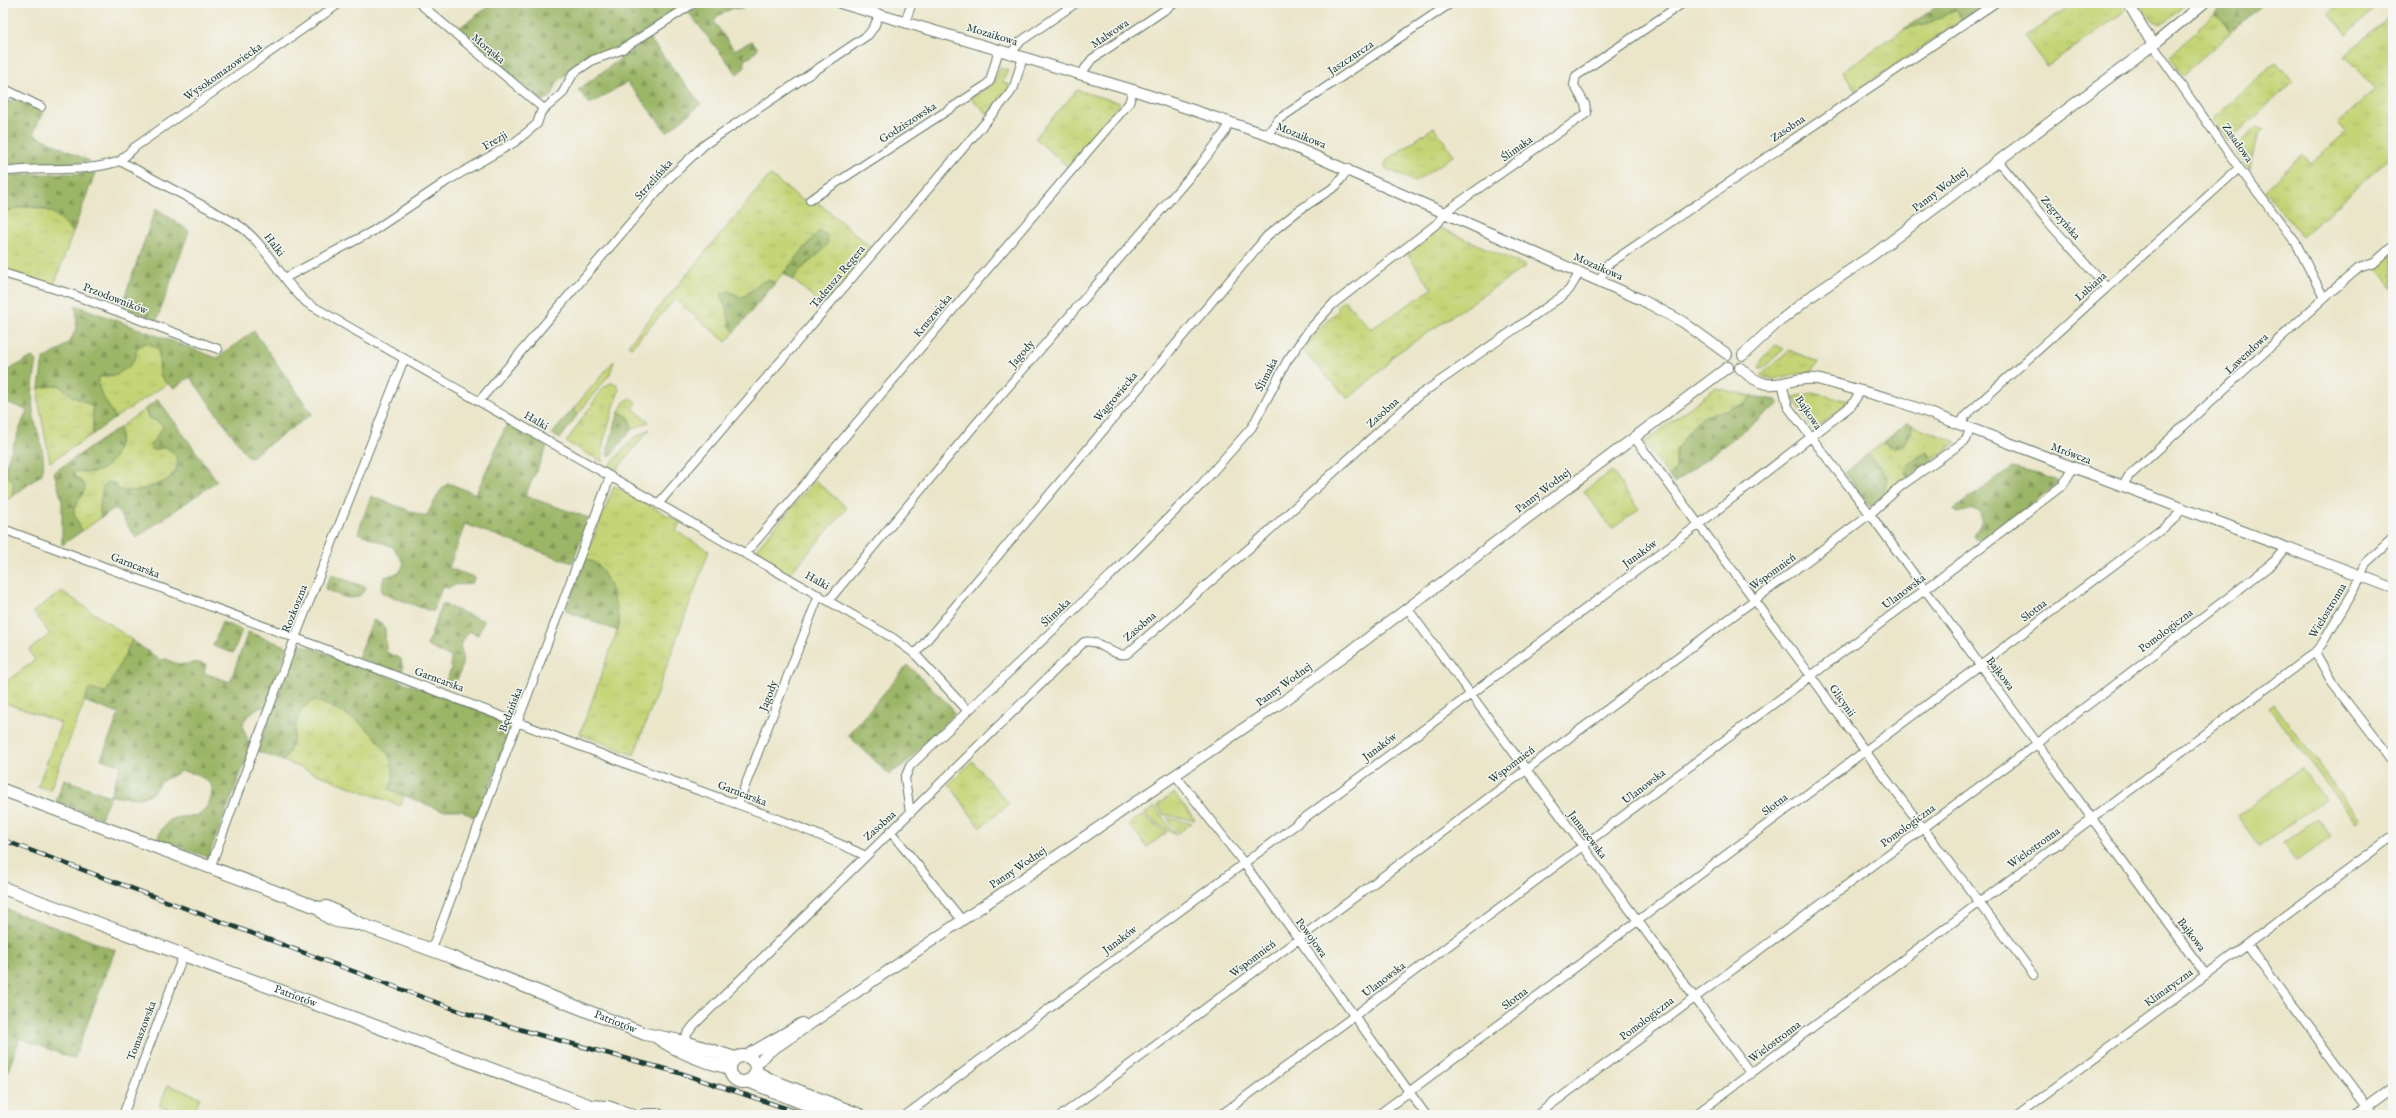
<svg xmlns="http://www.w3.org/2000/svg" width="2396" height="1118" font-family="'IM FELL English',serif">
<defs>
<pattern id="grass-tufts" width="24" height="20" patternUnits="userSpaceOnUse"><rect width="24" height="20" fill="#c5d476"/><path d="M3 7l-1-3M5 7V3M7 7l1-3M15 17l-1-3M17 17v-4M19 17l1-3" fill="none" stroke="#a9b767"/></pattern>
<pattern id="forest-firs" width="22" height="20" patternUnits="userSpaceOnUse"><rect width="22" height="20" fill="#9cb667"/><path d="M5 1l3.5 6h-7zM16 11l3.5 6h-7z" fill="#7f9556"/></pattern>
</defs>
<rect width="100%" height="100%" fill="#f6f6f2"/>
<filter id="ink" filterUnits="userSpaceOnUse"><feTurbulence type="fractalNoise" baseFrequency=".025" numOctaves="2"/><feDisplacementMap in="SourceGraphic" scale="8" xChannelSelector="R" yChannelSelector="G"/><feConvolveMatrix kernelMatrix="1 2 1 2 8 2 1 2 1" color-interpolation-filters="sRGB"/></filter>
<filter id="wash" filterUnits="userSpaceOnUse"><feTurbulence type="fractalNoise" baseFrequency=".012" numOctaves="4" result="noise"/><feDisplacementMap in="SourceGraphic" scale="16" xChannelSelector="R" yChannelSelector="G"/><feGaussianBlur stdDeviation="0.9" result="paint"/><feColorMatrix in="noise" values="0 0 0 0 0 0 0 0 0 0 0 0 0 0 0 0 0 1.4 0 .05"/><feComposite in="paint" operator="in"/></filter>
<g filter="url(#wash)">
<rect width="100%" height="100%" fill="#ebe6ca"/>
<path fill="url(#grass-tufts)" stroke="#728855" d="M2074,3H2120L2125,11L2047,67L2025,37Z
M2147,3H2186C2168,20 2159,35 2142,6Z
M2341,3H2381L2347,34L2329,13Z
M1957,9L1962,20L1856,91L1843,71L1904,29L1931,22Z
M2393,13V155L2302,237L2265,190L2302,155L2310,164L2346,132L2338,123L2376,89L2345,56Z
M2214,14L2232,31L2182,76L2170,56Z
M2276,62L2293,82L2228,141L2212,119Z
M999,68L1008,70L1003,82L1009,84V88L988,114L970,98L994,83Z
M1077,90L1120,103L1068,167L1035,138Z
M1434,127L1454,155L1415,182L1385,168L1386,161Z
M2256,127L2263,130L2257,136L2250,169L2237,153L2240,143Z
M770,175L808,205L815,200L872,248L823,305L793,280C802,264 820,257 828,242L819,231L775,283C761,275 753,292 742,298L732,293L722,301L727,308L730,327L735,331L726,342L675,299L632,347L628,345Z
M28,206L56,213L73,232L54,285L3,269V212Z
M1440,228L1526,266L1393,356L1387,365L1348,399L1303,351L1319,328L1339,310L1336,307L1344,300L1371,329L1432,289L1407,254Z
M2393,250V288L2375,266Z
M148,342L159,350C160,364 157,373 167,384L115,418C110,406 96,392 98,378C104,375 108,377 113,375C133,368 130,358 139,345Z
M1776,345L1784,349L1761,370L1759,368L1763,357Z
M1789,350L1818,362L1813,371L1773,379L1760,376Z
M614,361L610,374L578,414L573,409Z
M611,383L617,384L619,390L603,443V462L566,442L604,387Z
M51,385L63,386L72,396L91,405L93,409V434L50,462L38,398L39,388Z
M1715,388L1752,396L1745,404L1703,417L1695,423L1676,450V469L1669,476L1644,443Z
M1812,393L1849,401L1814,431L1793,397Z
M631,398L637,403L633,408L649,422L632,429L629,417L619,412L624,402Z
M145,409L148,418L157,421L163,427L151,449L154,450L166,447L176,455L177,467L167,482L135,491L119,490L109,482L103,487L100,510L101,518L82,531L75,517L74,510L83,483L72,474L73,472C80,470 86,473 92,472C109,469 125,445 119,428Z
M1912,425L1957,442L1934,459L1922,454L1917,458L1909,478L1882,499L1887,480L1880,467L1868,454L1884,442L1890,447L1911,433Z
M650,429L616,470L609,466L632,439Z
M3,466L5,467L7,475C17,480 12,487 12,497L3,501Z
M1612,471L1639,509L1612,529L1584,491Z
M815,480L847,508L789,575L758,557V547Z
M614,486L680,522L676,531L709,551L634,755L580,734L620,623L612,593L603,572L594,562L585,559Z
M62,591L132,640L106,694L89,690L50,790L38,786L61,723L3,702V684L35,660L29,650L50,634L33,612Z
M315,700C326,705 338,709 349,716C370,728 406,762 389,789L404,795L401,806L283,761C286,756 291,750 292,744C297,726 295,708 315,700Z
M972,761L1009,804L980,828L949,784Z
M1174,793L1195,820L1164,815L1157,805Z
M1155,807L1176,835L1143,815Z
M1141,816L1167,832L1147,847L1129,824Z
M1167,818L1192,823L1178,833Z"/>
<path fill="url(#forest-firs)" stroke="#5e7a4e" d="M494,3H688L620,48L595,54L574,66L557,83L551,97L542,101L456,30Z
M705,3H746L742,9L733,8L717,16L714,22L734,50L752,41L758,48L751,57L744,59L745,67L737,74L689,13Z
M1942,3H1988L1962,20L1956,9L1931,22L1904,29Z
M2225,3H2263L2232,31L2214,14Z
M649,38L701,104L667,132L627,82L592,103H589L578,90Z
M15,98L43,112L33,134L89,161L67,164L3,165V109Z
M95,173L73,232C58,213 40,201 15,209C11,211 7,209 3,212V175Z
M156,208L189,231L157,320L121,307Z
M819,231L826,234L828,242C820,257 802,264 793,280L784,273Z
M768,280L775,283L735,331L730,327L727,308L721,298L723,292L729,291L742,298L760,283Z
M75,305L217,358L254,331L312,414L249,458L190,377L174,388C154,376 161,369 159,350L148,342C131,348 140,352 132,363C129,368 121,370 117,375H107L98,378C96,392 110,406 115,418L93,434V409L91,405L72,396L59,385L39,388L43,359C69,346 82,335 75,305Z
M32,357L37,361C34,378 31,393 33,410C35,432 48,453 42,474L12,497L14,483L5,473V467L27,410L3,401V373Z
M1752,396L1776,400L1779,404L1674,483L1669,476L1676,469V450L1695,423L1703,417L1745,404Z
M158,399L217,481L136,538L116,508L101,518C99,508 101,497 103,487L109,482L115,483L119,490C143,496 204,473 166,447L154,450L150,446L163,427L157,421L148,418L145,409Z
M573,409L578,414L560,439L552,434Z
M619,412L629,417L632,429L610,456L607,455L608,449Z
M1907,423L1912,425L1911,433L1903,445L1893,448L1884,442Z
M507,424L547,447L525,496L589,518L572,563L465,524L449,568L474,577L473,582C465,588 455,581 449,588L442,587L433,612L382,593L381,588L384,577L399,573L404,564L393,547L358,533L371,496L426,517L440,491L448,483L476,494Z
M119,428C124,441 112,468 98,471C89,474 81,470 73,472L75,478L85,485C86,497 70,504 75,517C77,521 80,526 82,531L62,545V501L54,472Z
M1927,452L1934,459L1909,478L1905,472L1908,464Z
M1868,454L1886,474L1887,480L1882,499L1870,507L1845,473Z
M2012,468L2039,474L2060,482L1980,543L1974,536L1982,521L1980,512L1973,509L1957,513L1954,509Z
M585,559C588,560 592,561 594,562C609,572 621,616 618,631L566,611Z
M331,575L366,587C357,606 340,596 325,589Z
M442,604L484,621L478,635L469,631L460,646C466,660 460,675 453,687L444,684L451,670V657L427,646Z
M373,620L381,623L385,629L386,652L401,659L403,669L400,674L358,658Z
M222,622L242,630L233,653L213,646Z
M248,632L288,647L266,707L257,708L244,720L243,728L251,747L208,857L157,839C169,813 174,819 199,815C209,805 214,798 211,784L197,774L181,771L162,781L151,794L141,798L110,796L101,818L56,801L64,779L110,796L121,765L101,759L119,714L84,701L89,689L106,693L132,640L160,660L167,659C186,671 190,658 206,665L204,673L230,682Z
M301,644L510,722L512,726L479,817L471,816L462,810H440L389,789C406,762 370,728 349,716C338,710 326,705 315,700C295,708 297,726 292,744C291,750 286,756 283,761L257,751L294,652Z
M908,665L952,708L954,714L905,764L889,774L848,735Z
M6,909L115,950L74,1059L20,1038L3,1084V916Z"/>
<path fill="#c5d476" stroke="#728855" d="M2274,704L2360,820L2356,823L2269,708Z
M2302,768L2325,799L2260,847L2237,816Z
M2318,818L2331,837L2296,862L2283,843Z
M168,1085L200,1097L193,1115H183L159,1106Z"/>
</g>
<g filter="url(#ink)">
<g fill="none" stroke-linecap="round" stroke-linejoin="round">
<g stroke="#667868" stroke-width="10">
<path id="minor" d="M419,3L544,109
M905,22L912,3
M2153,45L2239,168L2296,243L2324,298
M1011,53L1021,41L1076,3
M1081,74L1092,59L1175,3
M3,88L41,107
M3,101L9,92
M1267,135L1279,119L1451,3
M120,161L135,147L340,3
M1998,161L2050,224L2106,287
M3,172C42,166 82,174 120,161L237,224C267,244 280,280 307,303L893,638L915,654L968,711
M810,200L985,86L990,81L999,49
M3,273L71,294L218,349
M285,278L373,231L447,181L515,142L537,124L541,112L562,94L573,74L578,70L593,60L621,50L694,3
M1600,280L1607,265L1995,3
M1782,383L1788,407L1870,514L2206,975
M480,400L666,181L704,145L868,35L874,27L879,15
M1960,425L1965,416L2239,168
M1634,437L1811,676L1865,751L2034,975
M2122,487L2128,477L2324,298L2359,268L2374,263L2393,246
M658,504L1008,96L1014,87L1023,57
M3,529C207,604 411,681 614,759C697,792 784,817 864,855
M745,554L1129,103L1133,90
M829,600L975,425L1201,164L1225,132L1229,121
M1407,608L1751,1074
M2315,652L2333,684L2393,762
M915,654L1267,236L1298,211L1336,186L1348,169
M1176,776L1243,862L1426,1115
M738,804L819,595
M910,813L905,778L910,766L1111,575L1201,485L1252,427L1287,361L1309,330L1332,305L1439,222L1445,212L1587,113L1585,104L1574,85L1576,76L1683,3
M890,831L962,920
M210,868L295,638L404,359
M2247,944L2374,1115
M431,951L610,477
M685,1042L687,1034L694,1025L1084,642C1099,638 1112,658 1127,654L1261,538L1418,396L1561,297L1569,290L1580,272
M123,1115L183,956
M906,1115L1698,525L1852,405L1861,390
M1062,1115L1870,514L1901,486L1966,440L1970,429
M1221,1115L1811,676L2063,485L2073,468
M1378,1115L2174,520L2181,509
M1537,1115L2038,743L2272,564L2285,548
M1695,1115L2315,652L2322,644L2355,589L2366,563L2393,538
M2017,1115L2393,836
M2356,1115L2393,1088"/>
</g>
<g stroke="#667868" stroke-width="12">
<path id="tertiary" d="M840,3L1133,90L1267,135L1642,300L1683,322L1727,354
M2128,3L2153,45
M1743,355L1776,324L1813,295L1874,254L1998,161L2153,45L2204,3
M1740,368C1773,399 1781,376 1817,379L1898,401L2393,588
M745,1056L802,1023
M756,1065L769,1052L816,1020L1291,696L1728,367"/>
</g>
<g stroke="#667868" stroke-width="14">
<g id="secondary">
<path id="s1" d="M3,790L319,908L327,907L363,925L451,957L645,1034L685,1042L735,1058"/>
<path id="s2" d="M3,888L588,1105L603,1115"/>
<path d="M319,908C328,922 341,922 356,924"/>
<path d="M658,1038C680,1053 704,1062 730,1068"/>
<circle cx="743" cy="1069" r="13"/>
<path d="M756,1072L771,1080L860,1115"/>
<path d="M748,1081L832,1115"/>
<path d="M590,1106L607,1107L631,1115"/>
<path d="M645,1115H658"/>
</g>
</g>
<use href="#minor" stroke="#fff" stroke-width="8"/>
<use href="#tertiary" stroke="#fff" stroke-width="10"/>
<use href="#secondary" stroke="#fff" stroke-width="12"/>
<g stroke="#1f3d34" stroke-width="4.5">
<path id="rail" d="M3,840L462,1012L536,1034L680,1073L806,1115"/>
</g>
<use href="#rail" stroke="#f6f6f2" stroke-width="3" stroke-dasharray="9" stroke-linecap="butt"/>
</g>
</g>
<g text-anchor="middle" dominant-baseline="central" stroke-width="3" stroke-linejoin="round" paint-order="stroke">
<g font-size="11" fill="#1f3d34" stroke="#f6f6f2">
<text transform="translate(1110 34) rotate(-34)">Malwowa</text>
<text transform="translate(992 35) rotate(17)">Mozaikowa</text>
<text transform="translate(488 49) rotate(40)">Morąska</text>
<text transform="translate(1351 58) rotate(-34)">Jaszczurcza</text>
<text transform="translate(223 72) rotate(-35)">Wysokomazowiecka</text>
<text transform="translate(908 123) rotate(-33)">Godziszowska</text>
<text transform="translate(1788 129) rotate(-34)">Zasobna</text>
<text transform="translate(1301 136) rotate(22)">Mozaikowa</text>
<text transform="translate(495 141) rotate(-30)">Frezji</text>
<text transform="translate(2237 143) rotate(55)">Zasadowa</text>
<text transform="translate(1517 149) rotate(-35)">Ślimaka</text>
<text transform="translate(654 180) rotate(-48)">Strzelińska</text>
<text transform="translate(1940 190) rotate(-37)">Panny Wodnej</text>
<text transform="translate(2060 218) rotate(49)">Zegrzyńska</text>
<text transform="translate(274 245) rotate(53)">Halki</text>
<text transform="translate(1598 267) rotate(24)">Mozaikowa</text>
<text transform="translate(838 277) rotate(-50)">Tadeusza Regera</text>
<text transform="translate(2091 287) rotate(-42)">Lubiana</text>
<text transform="translate(115 299) rotate(21)">Przodowników</text>
<text transform="translate(933 316) rotate(-50)">Kruszwicka</text>
<text transform="translate(1022 354) rotate(-49)">Jagody</text>
<text transform="translate(2247 354) rotate(-43)">Lawendowa</text>
<text transform="translate(1267 375) rotate(-63)">Ślimaka</text>
<text transform="translate(1116 397) rotate(-50)">Wągrowiecka</text>
<text transform="translate(1383 413) rotate(-42)">Zasobna</text>
<text transform="translate(1808 413) rotate(56)">Bajkowa</text>
<text transform="translate(536 421) rotate(30)">Halki</text>
<text transform="translate(2071 454) rotate(21)">Mrówcza</text>
<text transform="translate(1543 491) rotate(-37)">Panny Wodnej</text>
<text transform="translate(1640 554) rotate(-36)">Junaków</text>
<text transform="translate(135 566) rotate(21)">Garncarska</text>
<text transform="translate(1773 572) rotate(-36)">Wspomnień</text>
<text transform="translate(817 581) rotate(29)">Halki</text>
<text transform="translate(1904 592) rotate(-37)">Ulanowska</text>
<text transform="translate(295 609) rotate(-68)">Rozkoszna</text>
<text transform="translate(2034 611) rotate(-37)">Słotna</text>
<text transform="translate(2328 611) rotate(-59)">Wielostronna</text>
<text transform="translate(1056 613) rotate(-44)">Ślimaka</text>
<text transform="translate(1140 627) rotate(-41)">Zasobna</text>
<text transform="translate(2166 631) rotate(-37)">Pomologiczna</text>
<text transform="translate(2000 674) rotate(53)">Bajkowa</text>
<text transform="translate(439 680) rotate(20)">Garncarska</text>
<text transform="translate(1284 685) rotate(-36)">Panny Wodnej</text>
<text transform="translate(769 696) rotate(-69)">Jagody</text>
<text transform="translate(1842 701) rotate(55)">Glicynii</text>
<text transform="translate(511 710) rotate(-69)">Będzińska</text>
<text transform="translate(1380 747) rotate(-37)">Junaków</text>
<text transform="translate(1512 765) rotate(-37)">Wspomnień</text>
<text transform="translate(1644 787) rotate(-37)">Ulanowska</text>
<text transform="translate(742 794) rotate(21)">Garncarska</text>
<text transform="translate(1775 805) rotate(-37)">Słotna</text>
<text transform="translate(880 826) rotate(-42)">Zasobna</text>
<text transform="translate(1908 826) rotate(-36)">Pomologiczna</text>
<text transform="translate(1587 835) rotate(53)">Januszewska</text>
<text transform="translate(2034 848) rotate(-36)">Wielostronna</text>
<text transform="translate(1018 868) rotate(-34)">Panny Wodnej</text>
<text transform="translate(2191 935) rotate(53)">Bajkowa</text>
<text transform="translate(1311 938) rotate(54)">Powojowa</text>
<text transform="translate(1120 940) rotate(-37)">Junaków</text>
<text transform="translate(1253 959) rotate(-37)">Wspomnień</text>
<text transform="translate(1384 980) rotate(-37)">Ulanowska</text>
<text transform="translate(2169 988) rotate(-36)">Klimatyczna</text>
<text stroke="none"><textPath href="#s2" startOffset="312">Patriotów</textPath></text>
<text transform="translate(1515 999) rotate(-37)">Słotna</text>
<text transform="translate(1647 1019) rotate(-37)">Pomologiczna</text>
<text stroke="none"><textPath href="#s1" startOffset="656">Patriotów</textPath></text>
<text transform="translate(142 1031) rotate(-69)">Tomaszowska</text>
<text transform="translate(1775 1042) rotate(-37)">Wielostronna</text>
</g>
</g>
<rect width="2396" height="1118" fill="none" stroke="#f6f6f2" stroke-width="16"/>
</svg>
